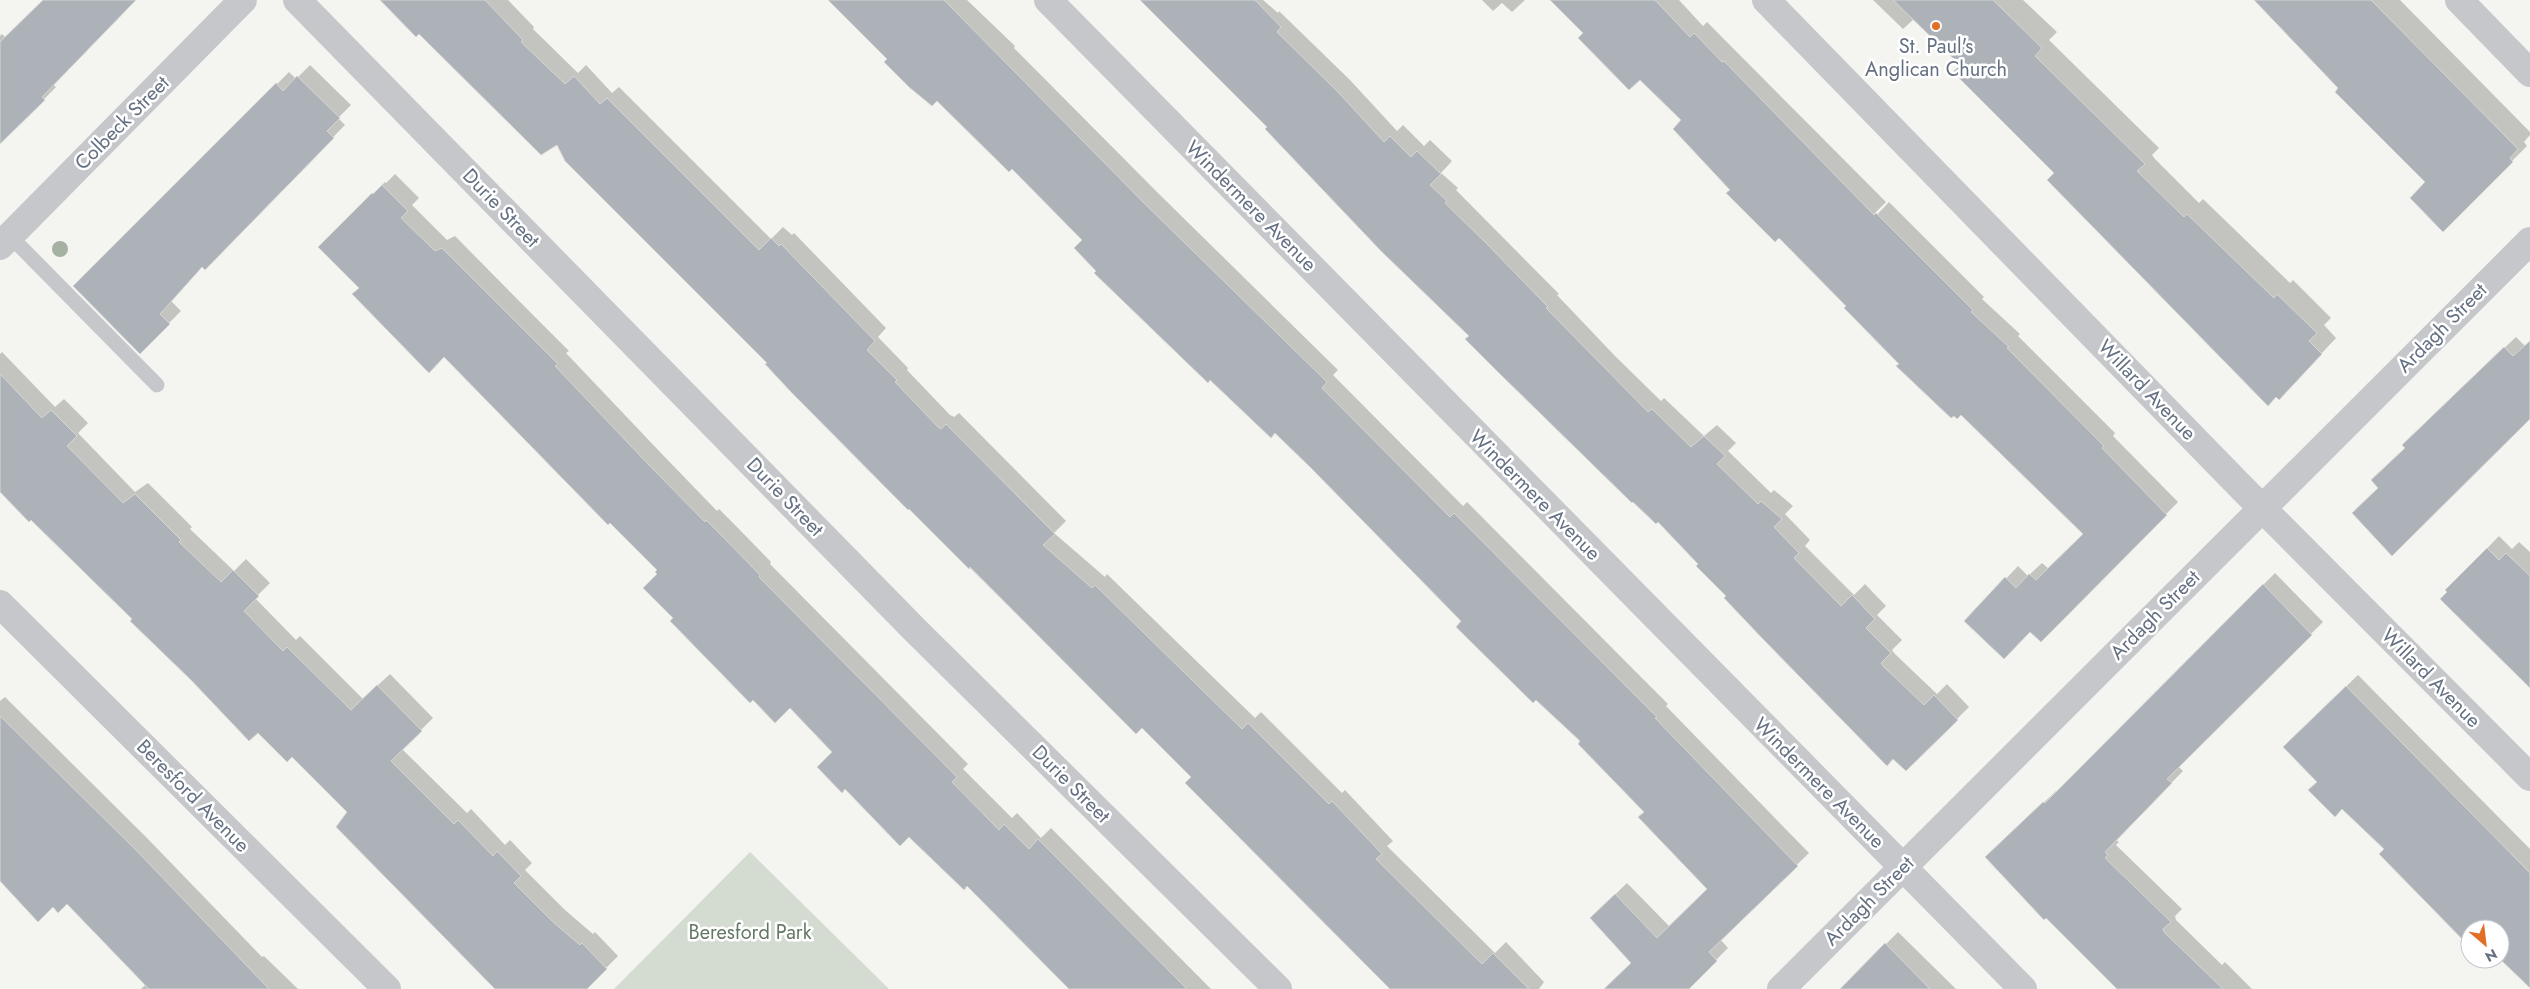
<svg xmlns="http://www.w3.org/2000/svg" width="2530" height="989" font-family="Jost,sans-serif">
<rect width="100%" height="100%" fill="#f4f5f1"/>
<path fill="#d4dcd2" d="M750,852L889,989H614Z"/>
<path fill="#0003" d="M44,0H136L53,84L56,87L0,144V36L2,34L6,38Z
M381,0H508L534,27L533,29L578,73L586,65L612,93L619,87L771,239L783,227L792,235L794,233L886,328L878,337L908,368L907,370L950,415L954,417L959,413L1066,521L1054,533L1105,577L1107,574L1255,718L1261,712L1342,793L1345,790L1393,841L1387,846L1495,953L1506,942L1544,982L1539,989H1393L1193,777L1142,727L1136,732L793,393L768,363L557,143L484,95L482,96L419,32Z
M841,0H967L1015,46L1014,48L1157,192L1338,370L1333,375L1463,506L1467,502L1636,672L1668,704L1666,706L1809,853L1720,939L1728,948L1687,989H1626L1633,963L1591,918L1627,883L1670,927L1708,889L1645,812L1582,741L1312,467L1098,271L1084,240L1012,168L937,99L888,59Z
M1140,0H1263L1278,13L1279,11L1350,80L1397,131L1403,125L1424,146L1430,140L1452,161L1441,173L1458,188L1456,190L1559,294L1557,295L1615,356L1661,401L1664,398L1704,436L1717,425L1736,443L1728,451L1771,493L1774,490L1793,506L1785,514L1810,540L1805,546L1854,595L1865,584L1886,606L1877,615L1902,640L1892,650L1895,654L1937,694L1947,684L1969,707L1906,770L1728,596L1658,520L1382,251L1220,77Z
M1482,0H1525L1512,12L1502,3L1493,11Z
M1552,0H1679L1703,26L1707,22L1886,202L1871,217L1873,219L1889,202L1984,297L1982,299L2020,334L2018,336L2115,433L2113,436L2178,502L2041,641L2030,631L1966,621L2018,566L2028,576L2042,563L2049,569L2085,534L1961,413L1900,363L1848,306L1732,190L1683,120L1640,78L1584,33Z
M1873,0H2023L2057,32L2049,40L2159,148L2152,155L2155,159L2199,203L2203,199L2290,283L2293,280L2331,318L2324,325L2336,338L2294,383L2056,173L1961,65L1914,19L1903,29Z
M2256,0H2400L2530,132V135L2524,142L2527,146L2454,219L2427,182Z
M310,65L351,105L338,118L345,125L205,268L203,266L171,301L181,311L140,352L75,286L289,72L296,79Z
M395,174L419,198L412,205L447,240L455,236L535,317L569,351L566,353L660,452L717,511L719,509L736,526L771,562L770,564L968,764L963,769L1012,818L1017,813L1041,838L1051,828L1211,989H1072L791,707L674,618L658,570L444,355L361,288L320,247L385,182L386,183Z
M2516,337L2525,346L2530,341V418L2392,554L2406,448L2403,445Z
M2,352L55,407L64,399L88,423L78,433L135,492L148,483L192,527L190,529L234,571L246,559L270,583L255,598L296,640L300,636L363,699L390,674L433,718L402,749L467,813L471,809L505,845L510,840L532,863L525,870L565,910L593,934L595,932L618,956L585,989H498L348,812L292,755L258,731L133,619L31,518L0,491V354Z
M2499,536L2512,549L2519,542L2530,552V687L2447,590Z
M2275,573L2323,622L2178,766L2183,771L2116,840L2119,842L2116,845L2182,909L2175,916L2176,920L2222,965L2225,962L2252,989H2119L1999,845L2056,791L2058,792Z
M2358,675L2530,849V987L2500,957V929H2470V947L2380,854L2386,848L2319,782L2296,735Z
M5,697L147,838L262,957L264,956L298,989H141L146,984L67,903L0,860V701Z
M1898,932L1956,989H1848L1845,986Z"/>
<path fill="#adb2b9" stroke="#d6d6d4" d="M43,0H136L42,97L45,100L0,144V42Z
M380,0H485L523,40L521,42L565,84L574,76L600,104L607,98L759,250L771,238L779,246L781,244L875,341L867,350L897,380L895,382L938,427L941,429L946,424L1055,534L1043,545L1092,588L1095,585L1242,729L1248,723L1329,804L1332,801L1382,854L1376,859L1482,964L1493,953L1529,989H1390L1185,783L1191,777L1142,728L1136,734L970,567L969,569L909,509L908,510L792,393L765,364L767,363L565,161L557,145L541,155L419,34L416,37Z
M828,0H944L1145,204L1327,382L1322,388L1450,517L1454,513L1624,684L1657,717L1655,718L1798,866L1709,952L1717,961L1689,989H1604L1631,963L1590,918L1615,894L1657,938L1707,889L1638,817L1644,812L1578,744L1580,741L1536,700L1533,703L1456,627L1461,621L1311,468L1275,433L1271,438L1210,380L1208,383L1094,273L1096,271L1074,248L1082,240L1012,169L1009,172L937,101L932,106L909,87L884,62L887,59Z
M1140,0H1255L1281,27L1277,32L1338,92L1384,142L1390,136L1411,157L1417,151L1441,174L1430,185L1447,201L1445,203L1487,244L1548,307L1546,308L1648,412L1652,409L1691,447L1704,436L1725,456L1717,464L1758,504L1761,501L1782,519L1774,527L1799,553L1794,558L1841,606L1852,595L1875,619L1866,628L1891,653L1881,663L1883,666L1924,705L1934,695L1958,720L1906,771L1893,759L1887,766L1762,638L1724,598L1726,596L1696,566L1698,564L1658,522L1656,524L1633,502L1632,503L1498,372L1465,339L1469,336L1381,251L1265,129L1267,127Z
M1550,0H1655L1690,37L1694,33L1722,62L1724,61L1874,215L1876,213L1973,310L1971,312L2009,347L2007,348L2104,446L2102,448L2167,515L2041,642L2030,632L2004,659L1964,621L2005,577L2016,588L2029,574L2036,580L2083,534L1961,415L1957,419L1954,416L1951,418L1896,366L1899,364L1844,308L1846,306L1779,238L1775,242L1726,193L1730,190L1673,129L1681,120L1640,80L1629,90L1578,38L1583,33Z
M1893,0H1993L2042,48L2035,56L2145,164L2137,171L2140,174L2184,217L2187,214L2274,298L2277,294L2317,333L2309,341L2322,354L2279,400L2276,397L2268,406L2047,180L2054,173L1953,72L1960,65Z
M2254,0H2371L2518,149L2510,158L2513,162L2443,232L2410,198L2425,182L2335,92L2338,88Z
M297,76L340,118L327,131L334,138L205,270L202,267L160,314L170,324L140,354L73,286L276,83L283,91Z
M382,185L408,211L401,218L435,251L442,248L558,364L555,366L648,464L705,522L706,520L724,538L760,575L759,577L957,777L952,782L999,830L1004,824L1029,849L1038,839L1187,989H1069L967,886L964,890L909,837L900,846L898,844L845,789L842,793L817,767L832,752L790,708L775,723L753,700L750,703L670,621L673,618L643,588L657,574L655,572L657,570L610,523L608,525L444,357L429,373L352,294L359,288L318,247L372,193L373,194Z
M2530,341V419L2392,556L2352,513L2378,488L2371,480L2405,448L2402,445L2504,347L2513,356Z
M0,374L42,418L51,410L77,436L67,446L123,503L135,494L181,540L179,542L221,582L233,570L259,596L244,611L283,651L287,647L351,710L377,685L422,731L391,761L454,824L458,820L493,856L497,851L521,876L514,883L553,922L580,945L582,943L607,969L587,989H495L336,827L347,812L292,757L287,762L258,733L249,741L191,680L130,621L132,619L31,520L29,522L0,492Z
M2487,548L2499,560L2506,553L2530,576V688L2440,599L2447,592L2445,590Z
M2263,584L2312,635L2167,779L2172,783L2105,852L2108,855L2105,858L2171,922L2163,929L2164,932L2223,989H2117L2046,918L2044,920L1985,857L2043,802L2045,803Z
M2346,686L2530,873V988L2500,959V929H2470V947L2379,854L2384,849L2342,809L2335,817L2308,790L2317,782L2283,747Z
M0,716L135,849L269,989H149L67,904L58,913L53,907L38,922L0,881Z
M1885,943L1930,989H1840Z"/>
<g fill="none" stroke-linecap="round" stroke-linejoin="round">
<path stroke="#c5c7cb" stroke-width="15" d="M10,236L157,385"/>
<path stroke="#c5c7cb" stroke-width="28" d="M297,0L914,629L1278,989
M1048,0L2023,989
M1766,0L2242,488L2530,777
M2459,0L2530,73
M0,246L243,0
M0,604L387,989
M1781,989L2530,241"/>
</g>
<circle fill="#a5b1a3" cx="60" cy="249" r="8"/>
<circle fill="#e16f25" stroke="#fff" stroke-width="2" cx="1936" cy="26" r="5"/>
<g text-anchor="middle" dominant-baseline="central" stroke-width="5" stroke-linejoin="round" paint-order="stroke">
<g font-size="20" fill="#647082" stroke="#fff">
<text x="1936" y="46">St. Paul's<tspan x="1936" dy="23">Anglican Church</tspan></text>
</g>
<g font-size="20" fill="#647082" stroke="#fff">
<text transform="translate(122 123) rotate(-45)">Colbeck Street</text>
<text transform="translate(1251 206) rotate(45)">Windermere Avenue</text>
<text transform="translate(501 208) rotate(46)">Durie Street</text>
<text transform="translate(2442 328) rotate(-45)">Ardagh Street</text>
<text transform="translate(2147 390) rotate(46)">Willard Avenue</text>
<text transform="translate(1535 495) rotate(45)">Windermere Avenue</text>
<text transform="translate(785 497) rotate(46)">Durie Street</text>
<text transform="translate(2155 615) rotate(-45)">Ardagh Street</text>
<text transform="translate(2431 678) rotate(45)">Willard Avenue</text>
<text transform="translate(1819 783) rotate(45)">Windermere Avenue</text>
<text transform="translate(1071 784) rotate(45)">Durie Street</text>
<text transform="translate(193 796) rotate(45)">Beresford Avenue</text>
<text transform="translate(1869 901) rotate(-45)">Ardagh Street</text>
</g>
<g font-size="20" fill="#647963" stroke="#fff">
<text x="750" y="932">Beresford Park</text>
</g>
</g>
<g transform="translate(2485 944) rotate(152)"><circle r="24" fill="#ffffff" stroke="#c1c6cd"/>
<path d="M0-4L9 19L0 12L-9 19Z" fill="#e16f25"/>
<text y="-8" font-size="14" font-weight="bold" text-anchor="middle" fill="#647082">N</text>
</g>
</svg>
